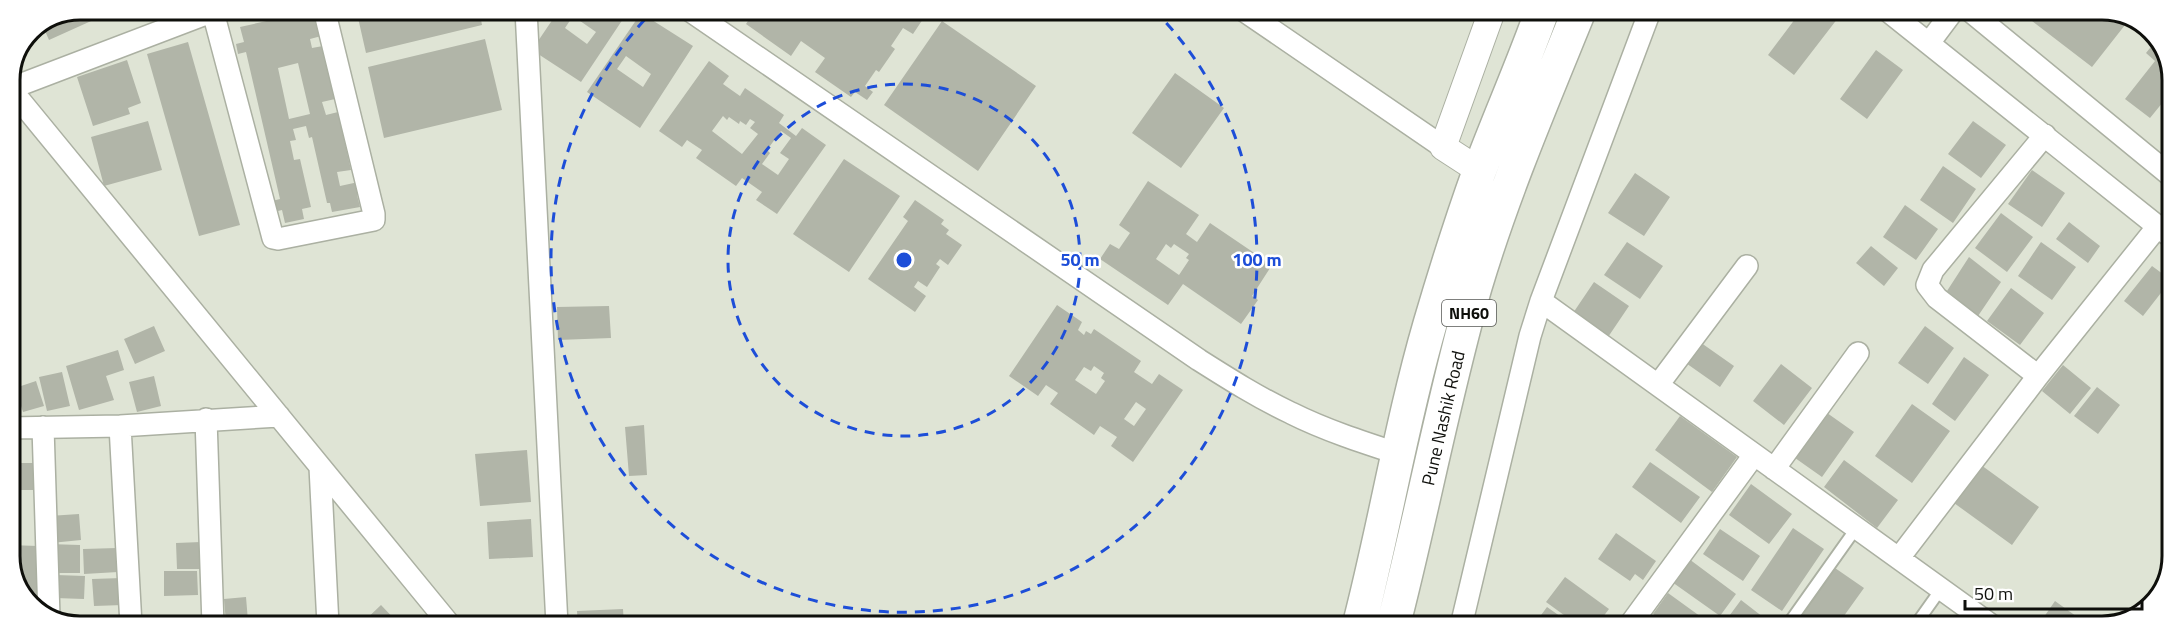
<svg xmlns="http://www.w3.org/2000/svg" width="2181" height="636" font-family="'Titillium Web',sans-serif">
<rect width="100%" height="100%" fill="#dfe4d5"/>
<path fill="#b1b5a8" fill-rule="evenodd" d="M79,9H96L100,17L49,40L42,24Z
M356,9H479L482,25L366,53Z
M316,10L329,34L310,39L312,48L323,46L335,99L322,102L326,115L338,112L351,170L337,172L340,186L363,181L366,193L357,195L360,207L332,212L330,203H327L312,137L309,138L306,126L293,129L296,140L290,141L294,160L300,159L311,207L302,209L304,219L285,223L282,210L274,212L272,201L280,199L246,52L238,54L236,44L244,42L240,27ZM298,63L310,114L289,119L278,68Z
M559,10H629L581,82L532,50ZM573,16L596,32L587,44L565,28Z
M755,10H909L923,19L913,34L903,28L891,46L895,49L879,72L876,70L865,86L873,92L867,100L855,92L851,97L815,72L825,58L801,41L791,56L746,24Z
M1801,11H1828L1838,18L1794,75L1768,55Z
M2019,11H2107L2125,25L2092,67Z
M641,13L693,46L640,128L587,92ZM626,56L651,74L643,87L617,69Z
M942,21L1036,86L978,171L884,105Z
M2158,38L2172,74V91L2150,118L2125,99L2155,61L2146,53Z
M485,39L502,110L384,138L368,67Z
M188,42L240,225L199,236L147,54Z
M1876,50L1903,70L1867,119L1840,99Z
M127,60L141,103L128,108L130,114L93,126L77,77Z
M709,61L729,76L723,84L740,96L745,88L784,115L779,123L796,136L802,128L826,145L777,214L756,200L762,192L742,178L736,186L696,158L702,150L687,140L682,147L659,131ZM723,116L727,120L729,117L739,124L740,121L746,125L750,119L755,122L750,128L758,134L742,154L712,131ZM781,131L791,138L780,153L789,159L778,175L762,164L770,153L767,150Z
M1175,73L1224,108L1181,168L1132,133Z
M148,121L162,170L104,186L91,137Z
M1973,121L2006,145L1981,178L1948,154Z
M844,159L900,196L849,272L793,234Z
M1943,166L1976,189L1953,223L1920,200Z
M2032,170L2065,193L2042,227L2008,204Z
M1635,173L1670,197L1644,236L1608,213Z
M1148,181L1199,215L1186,234L1197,242L1210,223L1272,265L1252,296L1258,300L1241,324L1183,284L1168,305L1100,259L1110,244L1119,249L1130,233L1119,225ZM1166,244L1171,248L1174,244L1189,254L1186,258L1189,260L1179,275L1156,259Z
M915,200L944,220L941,224L949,230L946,234L962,245L948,265L940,259L936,264L940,267L927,287L918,281L914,287L926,296L915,312L868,279L908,221L903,217Z
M1905,205L1938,229L1916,260L1883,237Z
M2001,213L2033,237L2007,272L1975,248Z
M2069,222L2100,246L2088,263L2056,239Z
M1627,242L1663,266L1640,299L1604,275Z
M2041,242L2076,267L2052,300L2018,276Z
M1871,246L1898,268L1884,286L1856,263Z
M1969,257L2001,282L1978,316L1947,291Z
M2152,266L2171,280L2143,316L2124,301Z
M1594,282L1629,306L1604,343L1569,319Z
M2011,288L2044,313L2020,345L1987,321Z
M1057,305L1082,322L1078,330L1084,335L1086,331L1091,334L1094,329L1141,361L1134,372L1152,384L1159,374L1183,390L1133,462L1111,446L1117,437L1100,426L1094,435L1050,404L1058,393L1046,385L1038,396L1009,376ZM1094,366L1104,373L1101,378L1105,381L1096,394L1075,380L1084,367L1091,371ZM1136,402L1146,409L1134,426L1124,419Z
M609,306L611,338L558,340L557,307Z
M154,326L165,351L135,364L124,339Z
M1925,326L1954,348L1928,384L1898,363Z
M1697,340L1734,366L1720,387L1683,361Z
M118,350L124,370L106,376L114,400L79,410L66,366Z
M1964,357L1989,375L1955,421L1932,404Z
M1781,364L1812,388L1784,425L1753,401Z
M2063,365L2091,388L2070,414L2042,391Z
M62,372L70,406L47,411L39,377Z
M154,376L161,406L137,412L129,382Z
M36,381L44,406L23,412L15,388Z
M2097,387L2120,405L2098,434L2074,416Z
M1912,404L1950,431L1912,483L1875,456Z
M1820,408L1854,432L1822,477L1788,453Z
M1680,416L1737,457L1712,492L1655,450Z
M644,425L647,475L629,476L625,427Z
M527,450L531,502L480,506L475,454Z
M1844,460L1898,500L1877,528L1824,487Z
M1650,462L1700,497L1681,523L1632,487Z
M9,463H35L36,490H9Z
M1981,465L2039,507L2012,545L1954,503Z
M1751,484L1792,514L1769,544L1729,515Z
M79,514L81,540L51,543L49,516Z
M531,519L533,557L489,559L487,522Z
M1793,528L1824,549L1782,611L1751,590Z
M1720,529L1760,556L1743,581L1703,554Z
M1616,533L1656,561L1643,580L1635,574L1630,581L1598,559Z
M201,542L202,569H177L176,543Z
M48,544L80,545V573H48Z
M9,545L38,546L37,601H26L9,562Z
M117,548L118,572L84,574L83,549Z
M1689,559L1736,594L1720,616L1672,582Z
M1835,568L1864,588L1836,627H1811L1799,618Z
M164,571H197L198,595L164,596Z
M56,575L85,576L84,599L55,598Z
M1565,577L1609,609L1596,626H1579L1546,602Z
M122,578L123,605L94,606L92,579Z
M1668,593L1715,627L1670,626L1653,614Z
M246,597L248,621L226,623L224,599Z
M1741,600L1763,617L1756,627H1721Z
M2055,601L2087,624L2085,627H2037Z
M381,605L400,625H360Z
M1547,607L1574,626H1533Z
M623,609L624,625H578L577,611Z"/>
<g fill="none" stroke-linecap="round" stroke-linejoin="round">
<g stroke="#abb0a2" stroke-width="14">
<path id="service" d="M1786,627L1857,527
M1914,627L1941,589"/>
</g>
<g stroke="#abb0a2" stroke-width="24">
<path id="minor" d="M526,10L557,625
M689,10L1199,360C1229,379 1259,398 1291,413C1325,430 1362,442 1399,454
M1243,10L1443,147
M1888,11L2171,237
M1970,11L2171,176
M213,12L273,238L278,239L374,220V214L324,9
M1929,43L1953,11
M9,87L450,625
M9,89L219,9
M1541,301L1994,627
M2038,376L1937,298L1927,285L1933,270L2045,135
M1658,385L1747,266
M206,419L213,625
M120,426L131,625
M43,427L49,617
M9,428L120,426L279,416
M320,467L328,625
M1774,469L1858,353
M1899,558L2038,376L2158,226
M1461,626L1530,336L1541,301L1650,11
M1629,626L1754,455"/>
</g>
<g stroke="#abb0a2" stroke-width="28">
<path id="tertiary" d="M1480,171L1443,147L1492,11"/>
</g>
<g stroke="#abb0a2" stroke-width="36">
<path id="trunk" d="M1359,626C1385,526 1401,424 1430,324C1445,273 1461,222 1479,172C1499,118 1523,65 1542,11
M1393,626C1422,514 1443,399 1475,287C1503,193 1542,102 1579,11"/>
</g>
<use href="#service" stroke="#fff" stroke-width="10"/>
<use href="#minor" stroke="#fff" stroke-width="21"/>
<use href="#tertiary" stroke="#fff" stroke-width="26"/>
<use href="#trunk" stroke="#fff" stroke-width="33"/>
</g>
<g fill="none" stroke="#1d4ed8" stroke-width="3" stroke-dasharray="10 8">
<circle cx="904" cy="260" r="176"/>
<path d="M1154 10A353 353 0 1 1 654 10"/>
</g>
<g text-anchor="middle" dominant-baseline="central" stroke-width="5" stroke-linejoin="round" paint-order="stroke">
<rect fill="#fff" stroke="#565754" stroke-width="1.5" x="1442" y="300" width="54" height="26" rx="4.5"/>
<g font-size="16" font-weight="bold" fill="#0e0f0b">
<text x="1469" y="313">NH60</text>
</g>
<g font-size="18" fill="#0e0f0b" stroke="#fff">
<text transform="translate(1443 418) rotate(-77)">Pune Nashik Road</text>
</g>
</g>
<path d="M0 0H2181V636H0ZM80 20H2102A60 60 0 0 1 2162 80V556A60 60 0 0 1 2102 616H80A60 60 0 0 1 20 556V80A60 60 0 0 1 80 20Z" fill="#fff" fill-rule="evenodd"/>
<path fill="none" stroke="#0e0f0b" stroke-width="3" d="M80 20H2102A60 60 0 0 1 2162 80V556A60 60 0 0 1 2102 616H80A60 60 0 0 1 20 556V80A60 60 0 0 1 80 20Z"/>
<circle cx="904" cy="260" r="9" fill="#1d4ed8" stroke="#fff" stroke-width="3"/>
<g font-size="18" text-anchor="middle" font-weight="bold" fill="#1d4ed8" stroke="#fff" stroke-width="5" stroke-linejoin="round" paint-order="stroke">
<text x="1080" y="266">50 m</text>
<text x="1257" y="266">100 m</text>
</g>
<path d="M1965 600v9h177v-9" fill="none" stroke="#0e0f0b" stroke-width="3"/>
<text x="1974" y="600" font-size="18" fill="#0e0f0b" stroke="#ffffff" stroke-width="4.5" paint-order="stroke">50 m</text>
</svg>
